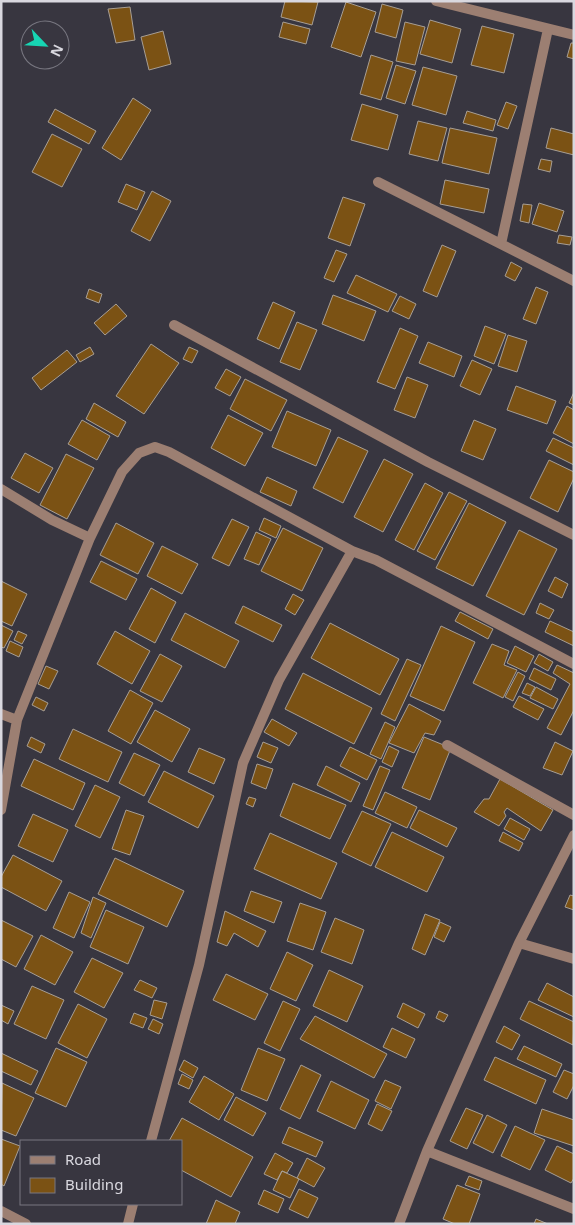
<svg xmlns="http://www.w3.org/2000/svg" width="575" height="1225" font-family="'Noto Sans',sans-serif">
<rect width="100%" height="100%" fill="#383640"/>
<path fill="#7b5214" stroke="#a79e94" d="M285,1L318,2L312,25L281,17Z
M346,2L376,12L361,57L331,47Z
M382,4L403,10L396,38L375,32Z
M130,7L135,40L116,43L108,9Z
M430,20L461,29L452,63L420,54Z
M283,22L310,29L306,44L279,37Z
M405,22L425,27L415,65L396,61Z
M482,26L514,34L504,73L471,65Z
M163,31L171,64L149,70L141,37Z
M571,43H574V59L567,57Z
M371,55L393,62L381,100L360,94Z
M396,65L416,71L405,104L386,98Z
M423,67L457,76L446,115L412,105Z
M133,98L151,110L121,160L102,148Z
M506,102L517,106L508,129L497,125Z
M362,104L398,115L388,150L351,140Z
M55,109L96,131L89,144L48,122Z
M467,111L496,120L493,131L463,123Z
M418,121L447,128L438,161L409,154Z
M450,128L497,138L489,174L442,163Z
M551,128L574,134V155L546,148Z
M52,134L82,149L62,187L32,172Z
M541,159L552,161L550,172L538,169Z
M445,180L489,189L484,213L440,204Z
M126,184L145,192L137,210L118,202Z
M152,191L171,201L150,241L131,231Z
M343,197L365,204L350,246L328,238Z
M539,203L564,211L557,232L532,224Z
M523,204L532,205L529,223L520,221Z
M559,235L572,237L570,245L557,243Z
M442,245L456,251L437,297L423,291Z
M336,250L347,254L334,282L324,278Z
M511,262L522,268L515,281L505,276Z
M356,275L397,294L388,312L347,293Z
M536,287L548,292L536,324L523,319Z
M89,289L102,294L99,303L86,298Z
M333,295L376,311L364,341L322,324Z
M400,296L416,304L409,319L392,311Z
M273,302L295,312L279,349L257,339Z
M116,304L127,316L105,335L94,323Z
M297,322L317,330L300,370L280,362Z
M485,326L506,334L494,364L474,356Z
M400,328L418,336L395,389L377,382Z
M508,335L527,341L517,372L498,366Z
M428,342L462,356L454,377L419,363Z
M151,344L179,363L144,414L116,396Z
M90,347L94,354L80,362L76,355Z
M189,347L198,351L192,363L183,359Z
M67,350L77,362L41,390L32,378Z
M472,360L492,369L480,395L460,386Z
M226,369L241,377L230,396L215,388Z
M407,377L428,385L415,418L394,410Z
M245,379L287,400L271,431L230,409Z
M516,386L556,401L547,424L507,410Z
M574,392V405L569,403Z
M94,403L126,422L118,437L86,419Z
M567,406L574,410V444L553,433Z
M287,411L331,430L316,466L272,447Z
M228,415L263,433L245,466L211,448Z
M82,420L110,436L97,460L68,444Z
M474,420L496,429L483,460L461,451Z
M338,437L368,451L343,503L313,488Z
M553,438L574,448V465L546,451Z
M25,453L53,468L39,493L11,478Z
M66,454L94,468L67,519L40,505Z
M384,459L413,474L383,532L354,517Z
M549,460L574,472V478L558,512L530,498Z
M267,477L297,491L291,506L260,492Z
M425,483L443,493L414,550L395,540Z
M449,492L467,501L435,560L417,551Z
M469,503L506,522L473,586L436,568Z
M264,518L281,526L276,538L259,530Z
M232,519L249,527L229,566L212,558Z
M116,523L154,543L138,574L100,555Z
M283,528L323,548L302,591L261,571Z
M519,530L557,549L524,615L486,596Z
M256,532L271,539L259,565L244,559Z
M162,546L198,564L182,594L147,576Z
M101,561L137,579L126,600L90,582Z
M555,577L568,584L562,598L548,591Z
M1,581L27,594L12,626L1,621Z
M151,588L176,602L155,643L129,629Z
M293,594L304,600L295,615L285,609Z
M540,603L554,610L549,619L536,613Z
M243,606L282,625L273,642L235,623Z
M460,612L493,629L488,639L455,621Z
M185,613L239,641L225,668L171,640Z
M550,621L574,632V646L545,632Z
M330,623L399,659L380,695L311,658Z
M1,625L13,631L4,648L1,647Z
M441,626L475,642L444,711L410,696Z
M18,631L27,635L22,644L14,640Z
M115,631L150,651L132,684L97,664Z
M10,641L23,647L19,657L6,651Z
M492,644L509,651L504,665L517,670L503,698L473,683Z
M515,646L534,656L526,672L507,663Z
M160,654L182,666L162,702L140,691Z
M539,654L553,662L548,671L534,663Z
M407,659L421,665L395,721L381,714Z
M557,665L574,673V710L561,735L547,728L570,684L553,673Z
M46,666L58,671L49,689L38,684Z
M534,668L556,679L551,690L529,679Z
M518,672L525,676L513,701L505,697Z
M303,673L372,708L354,744L285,709Z
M527,683L535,687L530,696L522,693Z
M536,687L558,699L553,709L530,698Z
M130,690L153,703L131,744L108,731Z
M519,696L544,709L538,720L513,707Z
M36,697L48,703L44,711L32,705Z
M409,704L441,721L434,735L425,733L414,753L389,743Z
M155,710L190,729L172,762L137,742Z
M272,719L297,733L289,746L264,732Z
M385,722L395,727L381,759L370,754Z
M73,729L122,752L108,782L59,759Z
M31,737L45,744L41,753L27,746Z
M424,737L451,748L430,800L402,788Z
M263,742L278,748L271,763L257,757Z
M555,742L573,751L562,775L543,768Z
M389,746L399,751L392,767L382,762Z
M350,747L377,760L367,780L340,766Z
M199,748L225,759L214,784L188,772Z
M134,753L160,765L144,796L119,783Z
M34,759L85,783L73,810L21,786Z
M257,764L273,769L266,789L251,783Z
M326,766L360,783L351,802L317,785Z
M380,766L390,770L373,810L363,806Z
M164,771L214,796L198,828L148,802Z
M500,779L553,810L541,831L507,808L504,812L506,816L499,826L474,812L484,799H489Z
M293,783L346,805L330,839L280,816Z
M95,785L120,797L100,838L75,826Z
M385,792L417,807L407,828L375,813Z
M249,797L256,799L253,807L246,804Z
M126,810L144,816L130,855L112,849Z
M419,810L457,828L447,847L410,828Z
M362,811L391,824L371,866L342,852Z
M33,814L68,830L53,862L18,846Z
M510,818L530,829L524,840L504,829Z
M392,832L444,857L427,892L375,867Z
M503,832L523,843L519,851L499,841Z
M270,833L337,863L321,899L254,869Z
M13,855L62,881L46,911L1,887V877Z
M115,858L184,891L167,927L98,894Z
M251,891L282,902L274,923L244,911Z
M69,892L90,902L74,938L53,928Z
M570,895L574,896V910L565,907Z
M93,897L106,903L91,938L81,933Z
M300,903L326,912L313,950L287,941Z
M106,910L144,927L128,964L90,947Z
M225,911L266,931L258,947L234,933L227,946L217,942Z
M425,914L440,920L425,955L412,949Z
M335,918L364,930L352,964L321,952Z
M1,920L33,936L16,967L1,959Z
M440,922L451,927L444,942L434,937Z
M41,935L73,952L55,985L24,969Z
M287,952L313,965L296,1001L270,989Z
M92,958L123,973L104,1008L74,992Z
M329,970L363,986L347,1022L313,1006Z
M226,974L268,994L255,1020L213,1000Z
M140,980L157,988L152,998L134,990Z
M547,983L574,997V1017L538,1000Z
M32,986L64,1000L46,1039L14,1024Z
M154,1000L167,1003L162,1019L150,1015Z
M283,1001L300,1009L280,1051L264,1043Z
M529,1001L574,1022L573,1045L520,1019Z
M403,1003L425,1014L418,1028L397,1017Z
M78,1004L107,1019L87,1058L58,1043Z
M1,1005L14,1011L8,1024L1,1020Z
M439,1011L448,1015L444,1022L436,1018Z
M134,1013L147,1018L143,1028L130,1023Z
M315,1016L387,1054L374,1078L300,1039Z
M153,1019L163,1024L159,1034L148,1029Z
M504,1026L520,1035L512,1050L496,1042Z
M392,1028L415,1039L406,1058L383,1047Z
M524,1046L562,1064L556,1077L517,1059Z
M56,1048L87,1062L66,1107L35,1093Z
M258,1048L285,1059L267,1101L241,1090Z
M1,1053L38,1071L31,1085L1,1071Z
M495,1057L546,1080L536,1104L484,1080Z
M184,1060L198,1068L193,1078L179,1070Z
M301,1065L321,1075L300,1119L280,1109Z
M564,1070L574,1074V1085L567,1099L553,1092Z
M182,1074L193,1080L189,1089L178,1084Z
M204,1076L234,1094L219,1120L189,1102Z
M385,1080L401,1087L391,1109L375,1101Z
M331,1081L369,1100L355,1129L317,1111Z
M2,1083L34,1098L16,1136L1,1130Z
M236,1097L266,1113L253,1136L224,1120Z
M377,1104L392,1111L382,1131L368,1124Z
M466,1108L483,1115L467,1149L450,1141Z
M542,1109L574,1120V1146L534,1133Z
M487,1115L507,1125L493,1153L473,1143Z
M182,1118L253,1157L231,1197L181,1170V1141H169Z
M515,1126L545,1140L530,1170L501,1156Z
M289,1127L323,1142L316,1157L282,1143Z
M1,1139L20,1146L4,1186L1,1184Z
M557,1146L574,1154V1178L571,1183L545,1170Z
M275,1153L293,1163L287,1173L282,1171L277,1180L264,1174Z
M307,1158L325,1168L314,1187L297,1178Z
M282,1171L299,1179L290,1198L273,1190Z
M469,1176L482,1181L479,1190L465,1185Z
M457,1185L480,1194L469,1224H455L443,1219Z
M299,1189L318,1198L308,1218L289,1209Z
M264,1190L284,1199L278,1213L258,1204Z
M216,1200L240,1212L235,1224H206Z
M536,1219L548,1224H534Z"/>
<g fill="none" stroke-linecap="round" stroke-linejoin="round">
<path stroke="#9c7f72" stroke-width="10" d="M436,1L574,35
M378,182L574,281
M501,244L548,29
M174,325L428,462L574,535
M1,489L52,520L90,538
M1,714L17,720
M447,745L574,815
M1,810L17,720L90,538L122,472L139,453L155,447L169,452L352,551L376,560L574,664
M519,943L574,959
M151,1141L199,965L243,763L279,680L352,551
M427,1151L574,1209
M1,1211L26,1224
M128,1224L133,1204
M399,1224L427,1151L519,943L574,835"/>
</g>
<rect width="575" height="1225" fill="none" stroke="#d9d8df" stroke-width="5"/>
<rect x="20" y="1140" width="162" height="65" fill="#383640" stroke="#787780"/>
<rect x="30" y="1156" width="25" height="8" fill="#9c7f72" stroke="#787780"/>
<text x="65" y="1165" font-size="15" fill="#d9d8df">Road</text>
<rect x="30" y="1178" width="25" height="15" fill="#7b5214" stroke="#787780"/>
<text x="65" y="1190" font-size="15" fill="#d9d8df">Building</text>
<g transform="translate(45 45) rotate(115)"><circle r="24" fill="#383640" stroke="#787780"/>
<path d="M0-4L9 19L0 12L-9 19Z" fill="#17d5b3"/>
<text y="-8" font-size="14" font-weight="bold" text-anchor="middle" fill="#d9d8df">N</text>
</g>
</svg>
